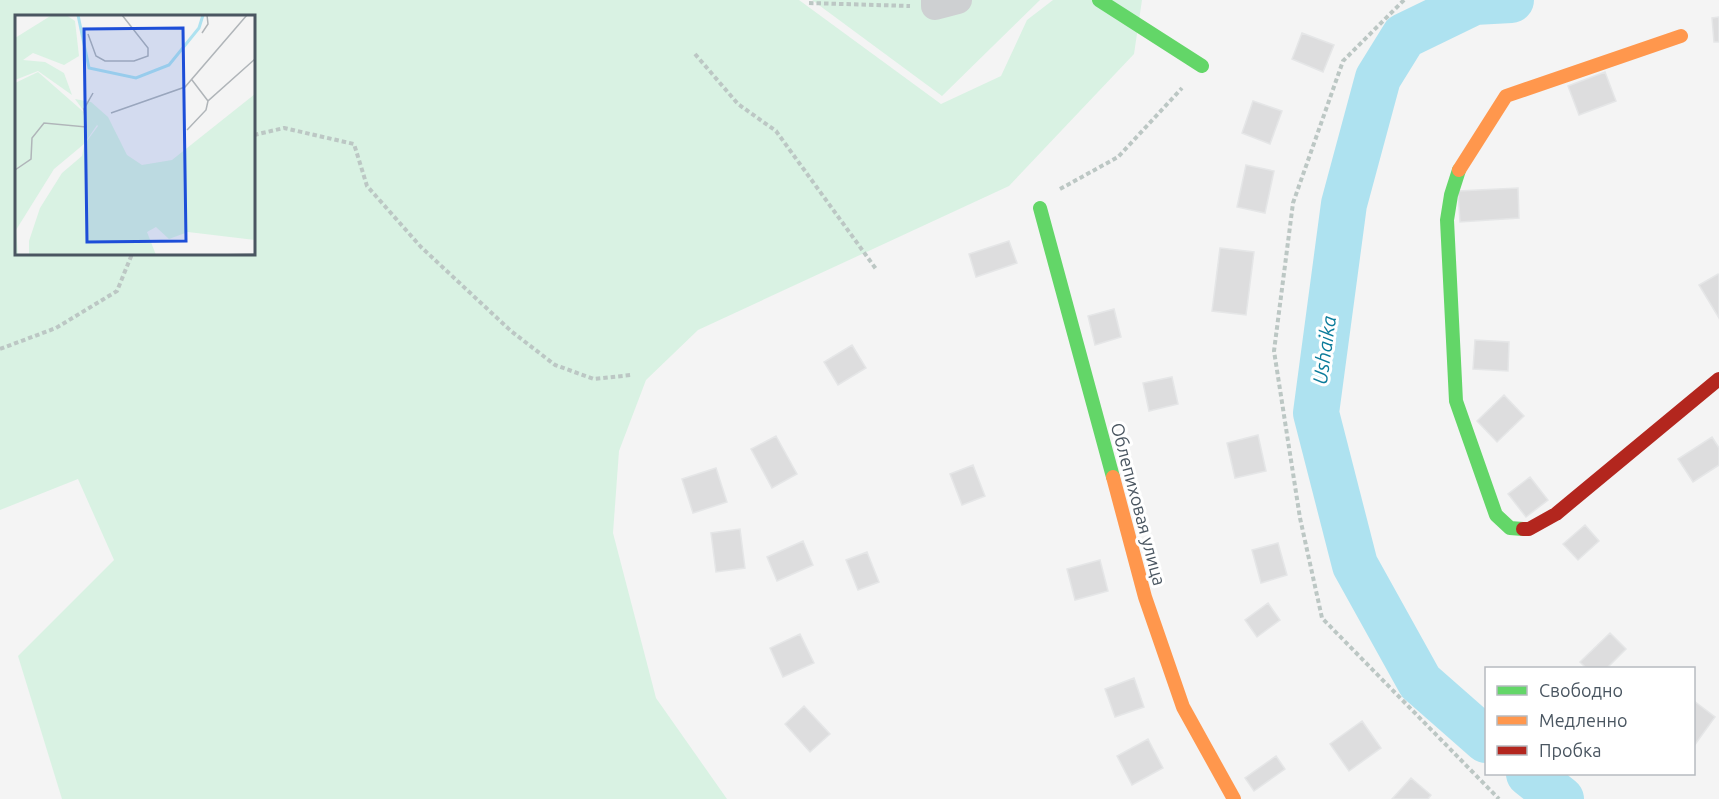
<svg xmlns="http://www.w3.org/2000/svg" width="1719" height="799" font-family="Ubuntu,sans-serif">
<rect width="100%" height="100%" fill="#f4f4f4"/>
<path fill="#d9f2e3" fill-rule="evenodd" d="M0,0H799L941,104L1001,76L1027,20L1053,0H1142L1134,54L1009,186L698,330L646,380L619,451L613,533L656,698L727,799H62L18,656L114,560L78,479L0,510ZM16,16H254V254H16Z
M812,0H1040L942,96Z"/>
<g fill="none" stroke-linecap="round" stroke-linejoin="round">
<path stroke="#aee2f0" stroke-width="46" d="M1486,740L1420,682L1355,565L1316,413L1344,204L1378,78L1404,36L1474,2L1511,0
M1529,774L1561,799"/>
</g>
<path fill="#ddddde" stroke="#e5e6e7" stroke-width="1.5" d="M1719,17V42H1714L1712,18Z
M1302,33L1334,45L1323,72L1292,59Z
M1605,72L1616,101L1579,115L1568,86Z
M1253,101L1282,111L1270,144L1242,133Z
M1246,165L1274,171L1265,213L1237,207Z
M1518,188L1519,218L1460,222L1458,191Z
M1009,241L1017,263L976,277L969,254Z
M1220,248L1254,252L1246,315L1212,311Z
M1718,274L1719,276V318L1699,285Z
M1114,309L1121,337L1095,345L1088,316Z
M1475,340L1509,342L1508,371L1473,369Z
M852,345L866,368L838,385L824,362Z
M1172,377L1178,404L1149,411L1143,383Z
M1504,395L1524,416L1497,442L1477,421Z
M1258,435L1266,471L1235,478L1227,443Z
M776,436L797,474L772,488L751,449Z
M1712,437L1719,448V465L1693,482L1678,459Z
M973,465L985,496L962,505L950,474Z
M716,468L727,502L693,513L682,479Z
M1530,477L1548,500L1526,517L1508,494Z
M1585,525L1599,541L1578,560L1563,544Z
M740,529L745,568L716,572L711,533Z
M803,541L813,565L777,581L767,557Z
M1278,543L1287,575L1261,583L1252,550Z
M867,552L879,582L858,590L846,560Z
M1100,560L1108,591L1075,600L1067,569Z
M1268,603L1280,620L1257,637L1245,620Z
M1610,633L1626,649L1607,668H1586L1580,662Z
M800,634L814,663L783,677L770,648Z
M1134,678L1144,707L1115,717L1105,689Z
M1694,701L1715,717L1694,746Z
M804,706L830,734L810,752L785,724Z
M1362,721L1381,748L1349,771L1330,744Z
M1148,739L1163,768L1132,785L1117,756Z
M1276,756L1285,769L1254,791L1245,778Z
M1411,778L1431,795L1428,799H1392Z"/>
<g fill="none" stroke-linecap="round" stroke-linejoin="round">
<path stroke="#bcc7c4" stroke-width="4" stroke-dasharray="4.5 3" stroke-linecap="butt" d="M1404,0L1343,61L1293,203L1274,351L1300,518L1322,618L1499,799
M809,3L910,6
M695,54L738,104L776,131L876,269
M254,135L284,128L354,144L367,186L421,247L511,331L555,365L594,379L631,375
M1060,189L1118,157L1182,88
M0,349L56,328L117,291L132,254"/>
<path stroke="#ced0d2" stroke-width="28" d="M935,0V6L958,0"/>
<path stroke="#63d668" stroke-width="14" d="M1099,0L1202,66
M1459,170L1451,195L1447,220L1456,401L1496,515L1510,528L1523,529
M1040,208L1113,477"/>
<path stroke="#ff974d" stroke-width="14" d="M1459,170L1506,96L1681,36
M1113,477L1145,597L1183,707L1234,799"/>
<path stroke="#b3261e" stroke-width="14" d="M1523,529H1529L1556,514L1719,379"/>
</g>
<g text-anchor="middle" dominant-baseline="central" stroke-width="6" stroke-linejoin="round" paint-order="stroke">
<g font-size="18" fill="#4a5661" stroke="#fff">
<text transform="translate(1139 504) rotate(75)">Облепиховая улица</text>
</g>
<g font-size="20" font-style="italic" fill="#0c7c9b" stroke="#fff">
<text transform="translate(1324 350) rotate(-82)">Ushaika</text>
</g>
</g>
<g transform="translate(15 15)">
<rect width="240" height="240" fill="#f4f4f4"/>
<path d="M37,0H51L60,6L64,41L49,50L18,38L8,45L30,47L49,58L57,80L23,56L0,65V23ZM23,57L71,99L60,84L76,87L93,102L112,140L127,150L157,145L240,79V225L173,217L154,224L141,212L132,217L141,240H14V226L25,193L47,158L67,141L69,130L83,111L73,100L82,110L69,129L39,154L1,215L3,240H0V68Z" fill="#d9f2e3"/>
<path fill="none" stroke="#aee2f0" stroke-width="3" d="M63,0L74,53L121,63L154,50L184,13L188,0"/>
<path fill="none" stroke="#b0b5b9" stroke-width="1.5" d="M187,18L193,9L192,0M73,19L81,41L90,46H119L133,41V33L107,0M177,65L193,86M96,98L170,72L232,0M172,115L191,95L193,86L240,44M0,155L16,144L17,123L29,108L71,112L69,94L78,78M203,240L240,239"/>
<path fill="#1d4ed8" fill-opacity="0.15" stroke="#1d4ed8" stroke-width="3" d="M168,13L171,226L72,227L69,14Z"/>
<rect width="240" height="240" fill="none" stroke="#4a5661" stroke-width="3"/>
</g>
<rect x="1485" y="667" width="210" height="108" fill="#ffffff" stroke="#b7bbc0" stroke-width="1.5"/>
<rect x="1497" y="686" width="30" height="9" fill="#63d668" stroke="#b7bbc0" stroke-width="1.5"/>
<text x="1539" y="697" font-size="18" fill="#4a5661">Свободно</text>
<rect x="1497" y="716" width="30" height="9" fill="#ff974d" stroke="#b7bbc0" stroke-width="1.5"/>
<text x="1539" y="727" font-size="18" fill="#4a5661">Медленно</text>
<rect x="1497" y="746" width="30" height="9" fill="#b3261e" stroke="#b7bbc0" stroke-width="1.5"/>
<text x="1539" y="757" font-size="18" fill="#4a5661">Пробка</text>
</svg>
